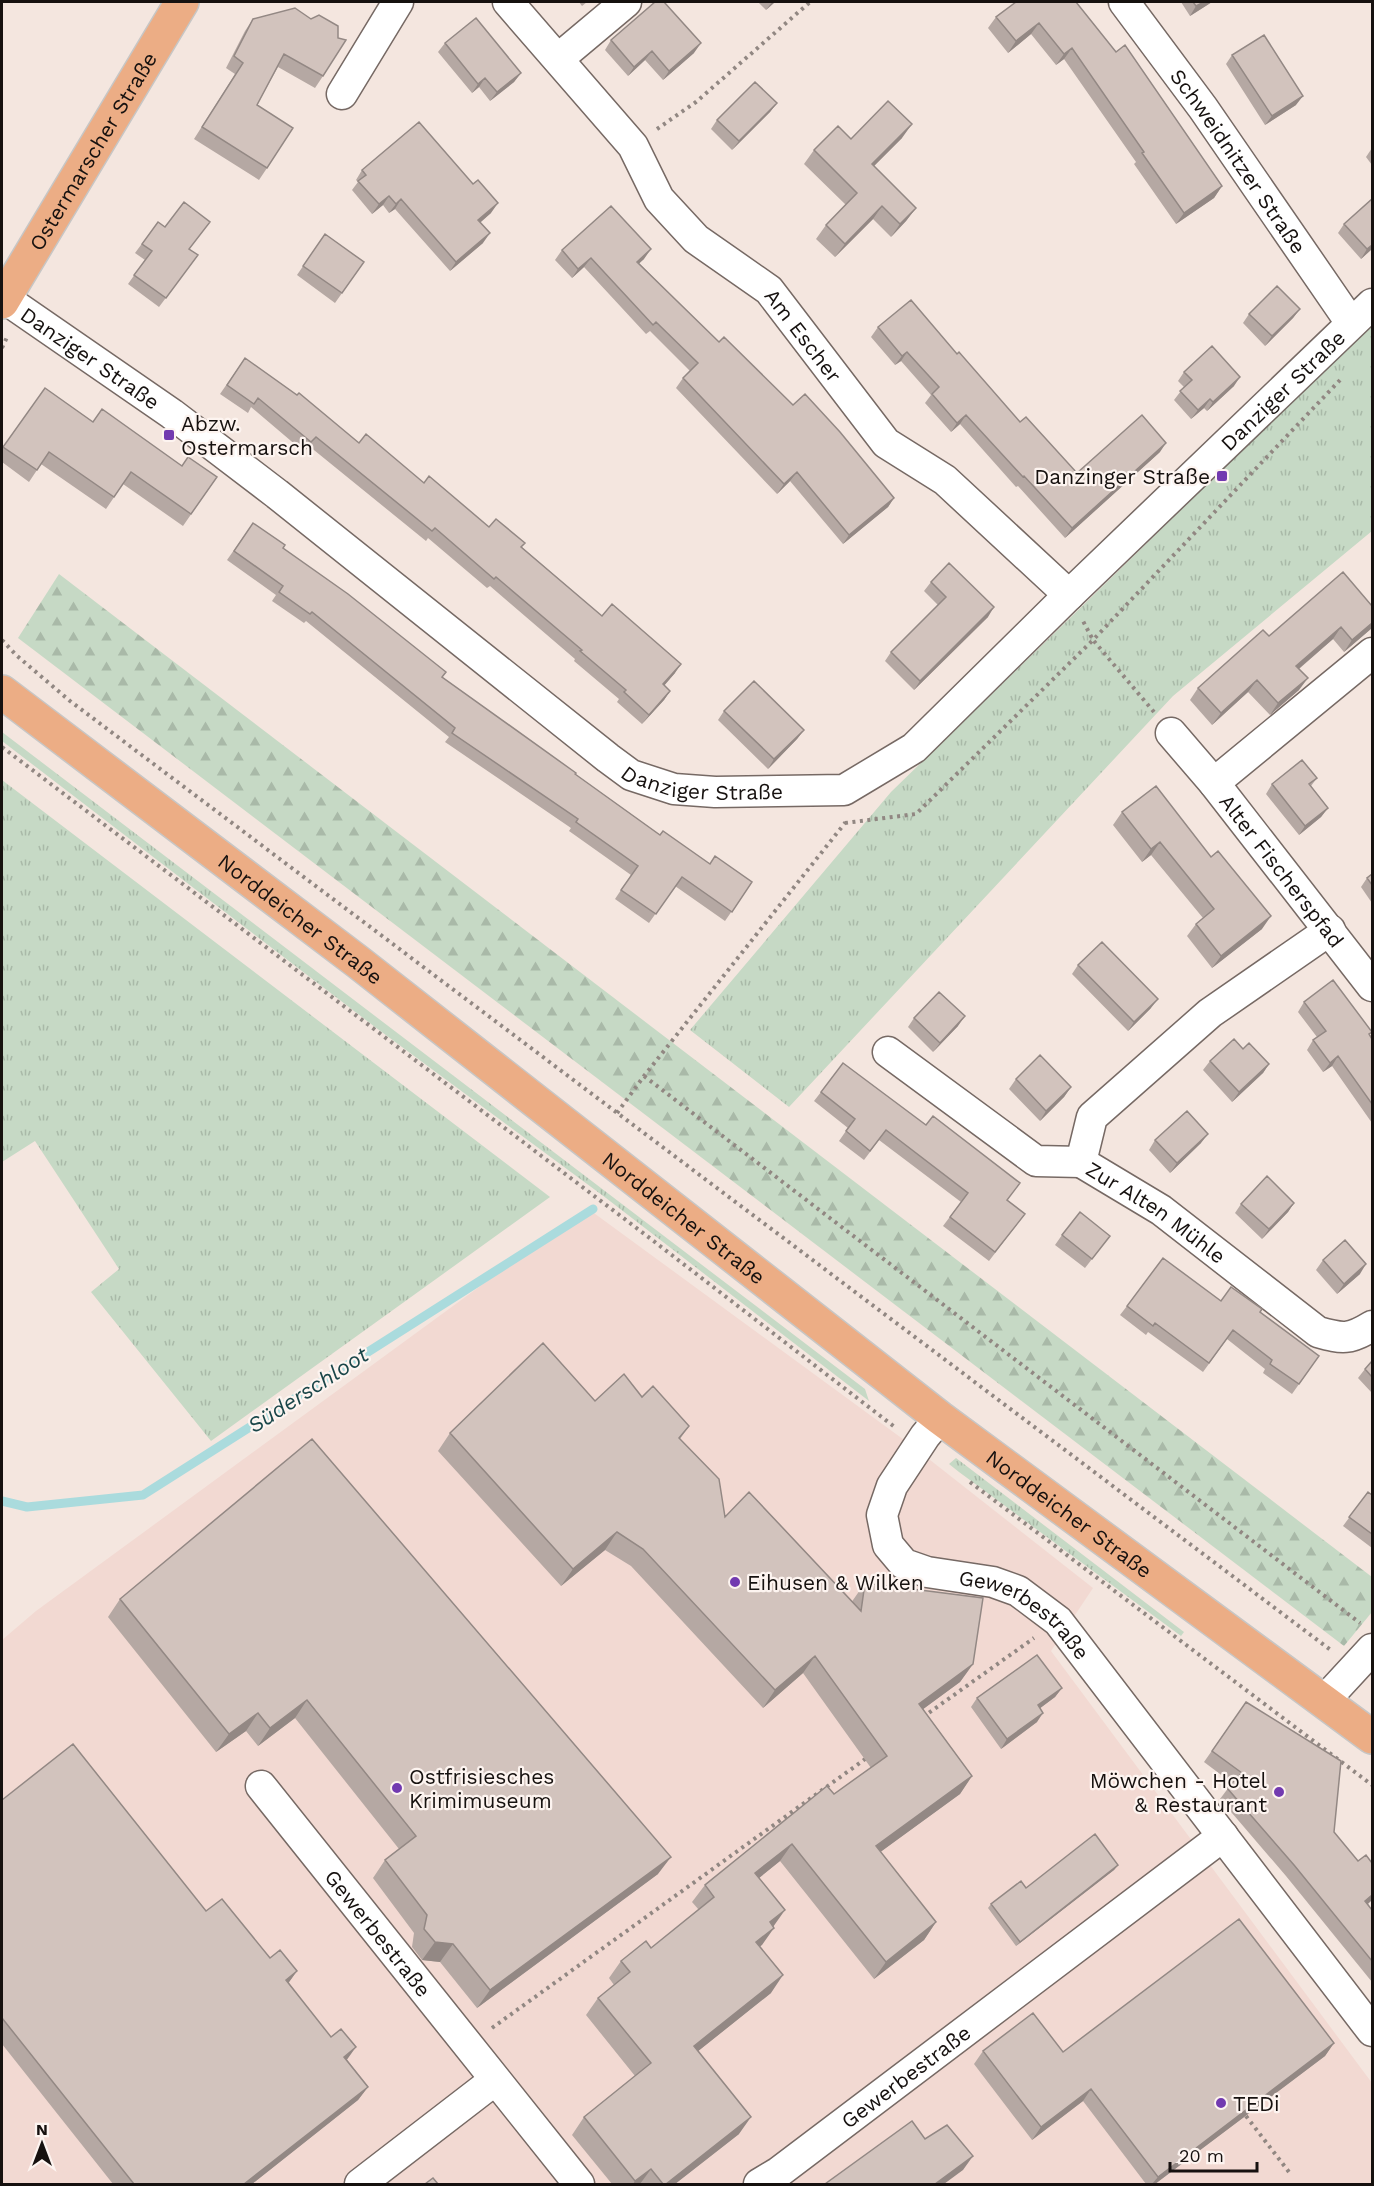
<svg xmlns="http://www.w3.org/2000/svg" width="1374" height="2186" font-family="'Work Sans',sans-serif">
<defs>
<pattern id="grass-tufts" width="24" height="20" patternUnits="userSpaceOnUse" patternTransform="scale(1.5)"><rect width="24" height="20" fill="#c6d9c5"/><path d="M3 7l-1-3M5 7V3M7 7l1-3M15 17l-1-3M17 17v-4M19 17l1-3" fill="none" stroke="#a9b9a8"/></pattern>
<pattern id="forest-firs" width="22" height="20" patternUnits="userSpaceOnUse" patternTransform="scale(1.5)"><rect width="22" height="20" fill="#c6d9c5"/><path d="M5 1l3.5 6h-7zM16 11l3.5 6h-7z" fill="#a9b9a8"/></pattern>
</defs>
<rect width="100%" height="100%" fill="#f4e6df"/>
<path fill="#f2d9d2" d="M587,1208L911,1445L1093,1588L1051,1651L1372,2083V2184H2V1640L36,1611Z"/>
<path fill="url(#grass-tufts)" d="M1372,324V531L1173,696L789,1107L690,1030L891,792Z
M2,732L865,1389L869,1401L606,1198L375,1027L2,741Z
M2,780L550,1197L211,1441L91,1292L119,1269L35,1141L2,1162Z
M956,1458L1184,1632L1181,1636L959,1472L949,1464Z"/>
<path fill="url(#forest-firs)" d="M59,574L1372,1577V1612L1344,1646L18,638Z"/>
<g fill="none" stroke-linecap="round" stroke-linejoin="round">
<path stroke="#aadbdd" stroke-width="9" d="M2,1501L27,1507L143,1495L593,1209"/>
<g stroke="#766964" stroke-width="33">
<g id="minor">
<path id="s1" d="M508,2L633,146L659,199L696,239L769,290L886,443L945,480L1069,595"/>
<path id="s2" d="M1124,2L1203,108L1351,323"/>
<path d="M558,59L626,2"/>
<path d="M342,94L398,2"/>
<path id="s3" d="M4,298L172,414L277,494L608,758L631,775L674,789L715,792L844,790L914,748L1069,595L1372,304"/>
<path id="s4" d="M1171,733L1214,783L1372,986"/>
<path d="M1214,783L1372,653"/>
<path id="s5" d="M1330,930L1210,1013L1092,1117L1081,1162L1161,1210L1318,1332C1343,1339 1349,1340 1372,1326"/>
<path d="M888,1052L1036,1161L1081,1162"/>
<path id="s6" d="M940,1418L925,1436L892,1486L882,1515L888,1545L904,1564L927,1572L993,1582L1018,1591L1058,1621L1372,2031"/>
<path d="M1324,1701L1372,1649"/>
<path id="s7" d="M261,1786L579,2184"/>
<path d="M360,2184L495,2080"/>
<path id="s8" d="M759,2184L779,2172L1223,1836"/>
</g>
</g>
<g stroke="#c7c6c5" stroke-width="36">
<g id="major">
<path id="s9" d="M2,302L182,2"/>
<path id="s10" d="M2,692L358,962L940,1418L1372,1737"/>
</g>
</g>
<path stroke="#918782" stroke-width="4" stroke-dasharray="3 4.5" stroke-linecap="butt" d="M657,129L696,102L810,2
M2,348L8,335
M2,640L16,655L70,701L1332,1651
M1154,712L1093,640L1341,379
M2,747L651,1239L896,1428
M845,823L916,814L1093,640L1083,621
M644,1076L1360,1623
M617,1113L644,1076L845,823V817
M970,1482L1372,1785
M923,1717L1034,1638
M492,2028L868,1757
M1246,2116L1289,2172"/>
<use href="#minor" stroke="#fff" stroke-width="30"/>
<use href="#major" stroke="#ecad85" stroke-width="33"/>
</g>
<path fill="#b5a8a3" d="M579,2H587L582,6Z
M758,2H775L766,10Z
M1076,2L1222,186L1214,198L1176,224L1134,164L1136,162L1064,59L1056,65L1031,34L1008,53L988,28L996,17Z
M1181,2H1212L1190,16Z
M253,19L323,76L315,88L278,67L257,105L267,168L259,180L194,139L235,74L226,68L245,31Z
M611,40L694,53L663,80L645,60L628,76L605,50Z
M445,43L521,73L514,82L490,101L479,87L472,93L438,52Z
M1232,55L1296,105L1265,125L1226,64Z
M777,103L770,112L732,150L711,129L717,120Z
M902,138L874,166L916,208L906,221L891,237L873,219L835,257L816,239L826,225L846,205L804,164L814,150L851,139Z
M1372,148V165L1366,157Z
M362,170L491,213L480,222L483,243L450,271L395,209L389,213L383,205L372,214L352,190L358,182L356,180Z
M158,222L189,249L198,255L159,307L128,284L145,260L135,253Z
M1344,224L1372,249L1361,259L1338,233Z
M325,234L364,262L335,303L297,275Z
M562,250L644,259L639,263L719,342L793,405L894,498L888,507L843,544L790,481L777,494L676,388L683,378L690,371L650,331L646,334L584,267L572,278L555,260Z
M1300,309L1293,318L1265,346L1243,323L1249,314Z
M878,327L957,354L1020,422L1077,473L1160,452L1065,538L1018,486L1016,487L960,424L951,432L925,403L931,395L901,361L895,365L871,337Z
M245,358L359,443L424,483L489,527L522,547L602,616L675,673L664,685L670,691L664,700L642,724L617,702L619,699L574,661L575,659L490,586L487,588L428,538L426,541L309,446L304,452L251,407L248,413L220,394Z
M1184,372L1234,386L1207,411L1204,408L1191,419L1174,400L1184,387L1178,381Z
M45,388L93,422L182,466L217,477L183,526L123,484L106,509L41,464L29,482L2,462V449Z
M253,523L283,548L442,678L575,774L660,835L710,864L752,882L725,921L675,886L649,923L615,899L631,875L569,831L571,828L445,742L449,737L306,621L304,623L272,601L276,595L227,560Z
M1343,572L1372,628L1344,652L1333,639L1299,669V690L1270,715L1248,692L1212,725L1190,700L1198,688L1269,636Z
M931,582L988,617L914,690L885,661L891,652L938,605L924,591Z
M724,711L804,730L797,739L768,769L718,720Z
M1317,778L1311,786L1328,808L1321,817L1299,835L1266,794L1272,784Z
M1122,812L1211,857L1262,929L1212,968L1187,936L1196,924L1203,918L1151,855L1142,862L1113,825Z
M1372,874V903L1361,887L1367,878Z
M1078,965L1151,1008L1128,1031L1072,974Z
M1304,1002L1372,1032L1369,1035L1372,1039V1123L1332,1066L1323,1072L1307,1050L1313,1040L1317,1037L1298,1012Z
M914,1018L958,1026L933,1052L908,1027Z
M1243,1049L1269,1064L1263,1073L1232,1102L1203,1070L1210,1061Z
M1016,1079L1071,1087L1064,1097L1040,1121L1009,1089Z
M821,1092L1007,1200L1025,1214L989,1261L943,1226L961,1202L879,1140L864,1160L839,1141L848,1128L814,1101Z
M1155,1140L1201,1143L1170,1173L1149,1150Z
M1294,1203L1288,1212L1262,1239L1235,1213L1241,1204Z
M1062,1235L1110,1236L1085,1268L1055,1245Z
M1323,1260L1360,1274L1337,1294L1316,1270Z
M1221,1301L1260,1312L1319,1356L1292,1394L1263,1373L1265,1369L1227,1339L1203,1372L1148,1332L1146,1335L1120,1315L1127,1306Z
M1372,1361V1393L1358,1378L1365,1369Z
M642,1397L689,1426L680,1439L725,1517L852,1602L853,1600L865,1583L973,1664L960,1682L923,1709L972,1776L960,1794L880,1852L936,1922L924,1940L874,1979L780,1861L759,1878L773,1927L760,1946L771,1993L698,2051L739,2134L675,2184H612L572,2135L584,2117L635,2076L586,2015L598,1998L614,1985L609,1978L621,1961L651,1948L699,1910L692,1902L705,1885L871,1768L803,1673L763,1708L631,1566L605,1550L561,1586L438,1451L450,1433L595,1401Z
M1368,1492L1372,1495V1548L1343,1526Z
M120,1599L658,1874L477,2008L440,1962L422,1960L412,1947L414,1933L373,1878L385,1860L399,1849L295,1718L258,1746L246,1731L216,1752L108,1617Z
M1062,1688L1055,1697L1040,1708L1037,1722L1001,1749L971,1707L977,1698Z
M1246,1702L1334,1832L1372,1900L1368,1904L1372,1910V1982L1286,1876L1220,1799L1232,1783L1204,1762Z
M2,1800L206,1911L270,1958L297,1971L288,1983L368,2087L358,2100L252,2184H113L2,2044Z
M1118,1865L1114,1870L1016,1946L988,1908L991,1904L1026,1888Z
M1334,2043L1325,2056L1155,2184H1146L1083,2101L1032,2140L974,2064L983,2051L1063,2052Z"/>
<path fill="#938884" d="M772,2H775L766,10Z
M1204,2H1212L1190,16L1196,6Z
M1039,23L1031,34L1008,53L1016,41Z
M701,43L694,53L663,80L669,71Z
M1072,48L1064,59L1056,65L1064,54Z
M652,51L645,60L628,76L634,67Z
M521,73L514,82L490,101L497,92Z
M485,78L479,87L472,93L478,84Z
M1303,96L1296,105L1265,125L1272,116Z
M777,103L770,112L732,150L739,141Z
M912,124L902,138L862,178L872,164Z
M1222,186L1214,198L1176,224L1184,213Z
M389,196L383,205L372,214L379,204Z
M401,199L395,209L389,213L396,204Z
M498,203L491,213L472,230L478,220Z
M882,206L873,219L835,257L845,244Z
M916,208L906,221L891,237L900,224Z
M490,233L483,243L450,271L456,262Z
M1372,245V249L1361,259L1367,249Z
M651,249L644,259L631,271L637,262Z
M591,258L584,267L572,278L578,269Z
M1300,309L1293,318L1265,346L1272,336Z
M907,352L901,361L895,365L902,356Z
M1240,377L1234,386L1207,411L1213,402Z
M1210,399L1204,408L1191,419L1198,410Z
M966,415L960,424L951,432L957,423Z
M1166,443L1160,452L1065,538L1072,528Z
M797,472L790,481L777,494L784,484Z
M894,498L888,507L843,544L849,535Z
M994,607L988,617L914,690L920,681Z
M1372,623V628L1344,652L1352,640Z
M1341,627L1333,639L1288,678L1296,666Z
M681,664L675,673L657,694L663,684Z
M1308,678L1299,690L1270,715L1278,703Z
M1257,680L1248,692L1212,725L1221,713Z
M670,691L664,700L642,724L649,715Z
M804,730L797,739L768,769L774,759Z
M1328,808L1321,817L1299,835L1305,826Z
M1160,842L1151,855L1142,862L1151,849Z
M1271,916L1262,929L1212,968L1221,956Z
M1158,999L1151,1008L1128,1031L1134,1022Z
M965,1016L958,1026L933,1052L940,1043Z
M1338,1056L1332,1066L1323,1072L1330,1063Z
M1269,1064L1263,1073L1232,1102L1239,1092Z
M1071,1087L1064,1097L1040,1121L1046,1111Z
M1208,1134L1201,1143L1170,1173L1177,1163Z
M1294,1203L1288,1212L1262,1239L1269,1229Z
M1366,1264L1360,1274L1337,1294L1344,1284Z
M617,1532L605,1550L561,1586L573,1569Z
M815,1656L803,1673L763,1708L775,1690Z
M973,1664L960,1682L907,1721L919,1704Z
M1062,1688L1055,1697L1031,1715L1038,1705Z
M307,1700L295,1718L258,1746L270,1728Z
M258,1713L246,1731L216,1752L229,1734Z
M1043,1713L1037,1722L1001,1749L1007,1739Z
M972,1776L960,1794L864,1864L876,1846Z
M792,1844L780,1861L743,1891L755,1873Z
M671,1857L658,1874L477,2008L490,1990Z
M1118,1865L1114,1870L1016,1946L1020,1942Z
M1372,1895V1900L1358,1912L1365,1901Z
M785,1910L773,1927L770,1922Z
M936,1922L924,1940L874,1979L886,1962Z
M774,1928L762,1945L744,1959L756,1942Z
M435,1942L453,1944L440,1962L422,1960Z
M297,1971L287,1985L286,1980Z
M783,1975L771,1993L682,2064L694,2046Z
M1334,2043L1325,2056L1155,2184H1152L1158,2177Z
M356,2047L346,2061L344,2057Z
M368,2087L358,2100L252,2184H244Z
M1091,2089L1083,2101L1032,2140L1041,2127Z
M751,2117L739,2134L675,2184H666Z
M973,2156L963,2170L944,2184H935Z
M651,2169L640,2184H633L635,2181Z"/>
<path fill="#d2c3bd" stroke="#938884" stroke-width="1.5" d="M655,2H664L701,43L669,71L652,51L634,67L611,40Z
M1016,2H1076L1116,52L1125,45L1222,186L1184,213L1142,153L1144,152L1072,48L1064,54L1039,23L1016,41L996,17Z
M1193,2H1204L1196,6Z
M295,8L311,19L319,15L338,26V38L346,40L323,76L284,54L257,105L293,128L267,168L202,127L243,63L234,56L253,19Z
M476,18L521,73L497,92L485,78L478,84L445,43Z
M1264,35L1303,96L1272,116L1232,55Z
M755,82L777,103L739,141L717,120Z
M888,101L912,124L872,164L916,208L900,224L882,206L845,244L826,225L857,193L814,150L838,126L851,139Z
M419,122L473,184L478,180L498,203L478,220L490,233L456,262L401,199L396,204L389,196L379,204L358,181L366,175L362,170Z
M1372,199V245L1367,249L1344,224Z
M184,202L210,222L189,249L198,255L166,298L134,275L152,251L142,244L158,222L165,227Z
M611,206L651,249L637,262L719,342L724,337L793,405L805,394L840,432L894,498L849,535L797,472L784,484L683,378L698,363L656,322L653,325L591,258L578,269L562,250Z
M325,234L364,262L342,293L303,266Z
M1277,286L1300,309L1272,336L1249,314Z
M911,300L957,354L959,352L1020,422L1026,417L1077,473L1142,415L1166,443L1072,528L1024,476L1023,477L966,415L957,423L932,394L939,387L907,352L902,356L878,327Z
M1212,346L1240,377L1213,402L1210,399L1198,410L1180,391L1192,380L1184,372Z
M245,358L297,395L299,393L359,443L366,434L424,483L429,476L489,527L496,519L525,543L521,547L602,616L612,604L681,664L663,684L670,691L649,715L624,692L626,690L580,651L582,650L496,577L494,579L435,528L432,531L316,437L311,442L258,398L254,404L227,385Z
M45,388L93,422L102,409L182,466L188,457L217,477L191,514L131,472L114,497L49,452L37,470L3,447Z
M253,523L285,545L283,548L348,594L446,672L442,677L576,773L575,774L660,835L663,831L710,864L715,856L752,882L732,912L682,877L656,914L621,890L638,866L576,822L578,819L452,733L455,728L312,612L310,614L279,592L283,586L234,551Z
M949,563L994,607L920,681L891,652L946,597L931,582Z
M1343,572L1372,606V623L1352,640L1341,627L1296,666L1308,678L1278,703L1257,680L1221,713L1198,688L1263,630L1269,636Z
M754,681L804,730L774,759L724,711Z
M1302,760L1317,778L1309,784L1328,808L1305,826L1272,784Z
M1156,786L1211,857L1218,851L1271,916L1221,956L1196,924L1214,909L1160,842L1151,849L1122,812Z
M1372,874V885L1367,878Z
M1102,942L1158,999L1134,1022L1078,965Z
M1333,980L1372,1032L1369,1034L1372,1039V1104L1338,1056L1330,1063L1313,1040L1326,1031L1304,1002Z
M939,992L965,1016L940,1043L914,1018Z
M1234,1039L1243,1049L1249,1043L1269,1064L1239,1092L1210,1061Z
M1040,1055L1071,1087L1046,1111L1016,1079Z
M843,1063L926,1125L933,1116L1020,1183L1007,1200L1025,1214L995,1252L950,1217L968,1193L886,1130L870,1151L846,1131L855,1119L821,1092Z
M1187,1111L1208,1134L1177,1163L1155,1140Z
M1267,1176L1294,1203L1269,1229L1241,1204Z
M1080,1212L1110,1236L1092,1259L1062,1235Z
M1345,1240L1366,1264L1344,1284L1323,1260Z
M1163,1258L1221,1301L1231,1287L1262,1309L1260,1312L1319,1356L1299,1384L1270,1364L1272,1360L1233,1330L1209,1363L1155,1323L1153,1326L1127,1306Z
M543,1343L595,1401L624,1374L642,1397L653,1386L689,1426L679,1438L719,1479L725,1517L749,1492L861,1611L865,1583L983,1598L973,1664L919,1704L972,1776L876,1846L936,1922L886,1962L792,1844L755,1873L785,1910L770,1922L774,1928L756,1942L783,1975L694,2046L751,2117L666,2184H663L651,2169L635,2181L584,2117L651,2063L598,1998L630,1972L621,1961L646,1941L651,1948L714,1897L705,1885L827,1786L834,1794L887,1756L815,1656L775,1690L643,1549L617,1532L573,1569L450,1433Z
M1372,1361V1377L1365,1369Z
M312,1439L671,1857L490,1990L453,1944L435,1942L424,1929L427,1915L385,1860L416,1836L307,1700L270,1728L258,1713L229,1734L120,1599Z
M1368,1492L1372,1495V1534L1349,1517Z
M1037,1655L1062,1688L1038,1705L1043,1713L1007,1739L977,1698Z
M1246,1702L1341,1761L1334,1832L1358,1861L1366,1855L1372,1863V1895L1365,1901L1372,1910V1961L1294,1865L1227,1788L1242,1773L1212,1751Z
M73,1744L206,1911L222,1899L270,1958L280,1950L297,1971L286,1980L331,2037L341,2029L356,2047L344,2057L368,2087L244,2184H134L2,2018V1800Z
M1095,1834L1118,1865L1020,1942L991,1904L1021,1881L1026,1888Z
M1239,1919L1334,2043L1158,2177L1091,2089L1041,2127L983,2051L1033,2013L1063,2052Z
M912,2121L925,2139L947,2125L973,2156L935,2184H825Z
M433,2178L438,2184H425Z"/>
<g fill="#723ab0" stroke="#fdf4f0" stroke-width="2">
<rect x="163" y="429" width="12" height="12" rx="3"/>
<rect x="1216" y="470" width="12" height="12" rx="3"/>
<circle cx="735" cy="1582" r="6"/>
<circle cx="397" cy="1788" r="6"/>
<circle cx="1279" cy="1792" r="6"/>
<circle cx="1221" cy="2103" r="6"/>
</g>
<g text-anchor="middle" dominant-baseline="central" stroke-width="4.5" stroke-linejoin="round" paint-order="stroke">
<g font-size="21" fill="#16110f" stroke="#fdf4f0">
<text stroke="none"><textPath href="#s9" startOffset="176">Ostermarscher Straße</textPath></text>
<text stroke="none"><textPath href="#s2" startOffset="196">Schweidnitzer Straße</textPath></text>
<text stroke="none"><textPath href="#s1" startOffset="450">Am Escher</textPath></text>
<text stroke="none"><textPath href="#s3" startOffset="105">Danziger Straße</textPath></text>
<text stroke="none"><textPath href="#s3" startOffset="1599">Danziger Straße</textPath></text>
<text stroke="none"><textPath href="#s3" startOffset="861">Danziger Straße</textPath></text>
<text stroke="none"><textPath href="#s4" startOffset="177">Alter Fischerspfad</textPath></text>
<text stroke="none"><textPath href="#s10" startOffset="375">Norddeicher Straße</textPath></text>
<text stroke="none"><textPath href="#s5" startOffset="440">Zur Alten Mühle</textPath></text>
<text stroke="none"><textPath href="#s10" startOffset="861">Norddeicher Straße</textPath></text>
<text stroke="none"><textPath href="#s10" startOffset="1347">Norddeicher Straße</textPath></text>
<text stroke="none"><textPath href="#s6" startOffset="304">Gewerbestraße</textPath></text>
<text stroke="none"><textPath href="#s7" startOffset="188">Gewerbestraße</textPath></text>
<text stroke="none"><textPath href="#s8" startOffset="182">Gewerbestraße</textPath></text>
</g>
<g font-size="21" fill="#16110f" stroke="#fdf4f0" text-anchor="start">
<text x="181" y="423">Abzw.<tspan x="181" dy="24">Ostermarsch</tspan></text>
<text x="1210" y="476" text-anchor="end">Danzinger Straße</text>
<text x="747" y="1582">Eihusen &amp; Wilken</text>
<text x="409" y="1776">Ostfrisiesches<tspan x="409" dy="24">Krimimuseum</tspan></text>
<text x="1267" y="1780" text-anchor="end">Möwchen - Hotel<tspan x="1267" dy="24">&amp; Restaurant</tspan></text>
<text x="1233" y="2103">TEDi</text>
</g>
<g font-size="22" font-style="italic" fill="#1a4649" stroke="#fdf4f0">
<text transform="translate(308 1390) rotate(-33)">Süderschloot</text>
</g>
</g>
<rect width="1374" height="2186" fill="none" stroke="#16110f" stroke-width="6"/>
<g transform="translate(42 2144)" stroke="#fdf4f0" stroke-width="4.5" paint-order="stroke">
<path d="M0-4.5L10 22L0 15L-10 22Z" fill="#16110f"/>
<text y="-9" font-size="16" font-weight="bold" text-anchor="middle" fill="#16110f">N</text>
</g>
<path d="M1170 2162v9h87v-9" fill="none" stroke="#16110f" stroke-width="3"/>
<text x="1179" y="2162" font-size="18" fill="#16110f" stroke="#fdf4f0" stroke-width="4.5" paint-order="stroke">20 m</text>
</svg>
